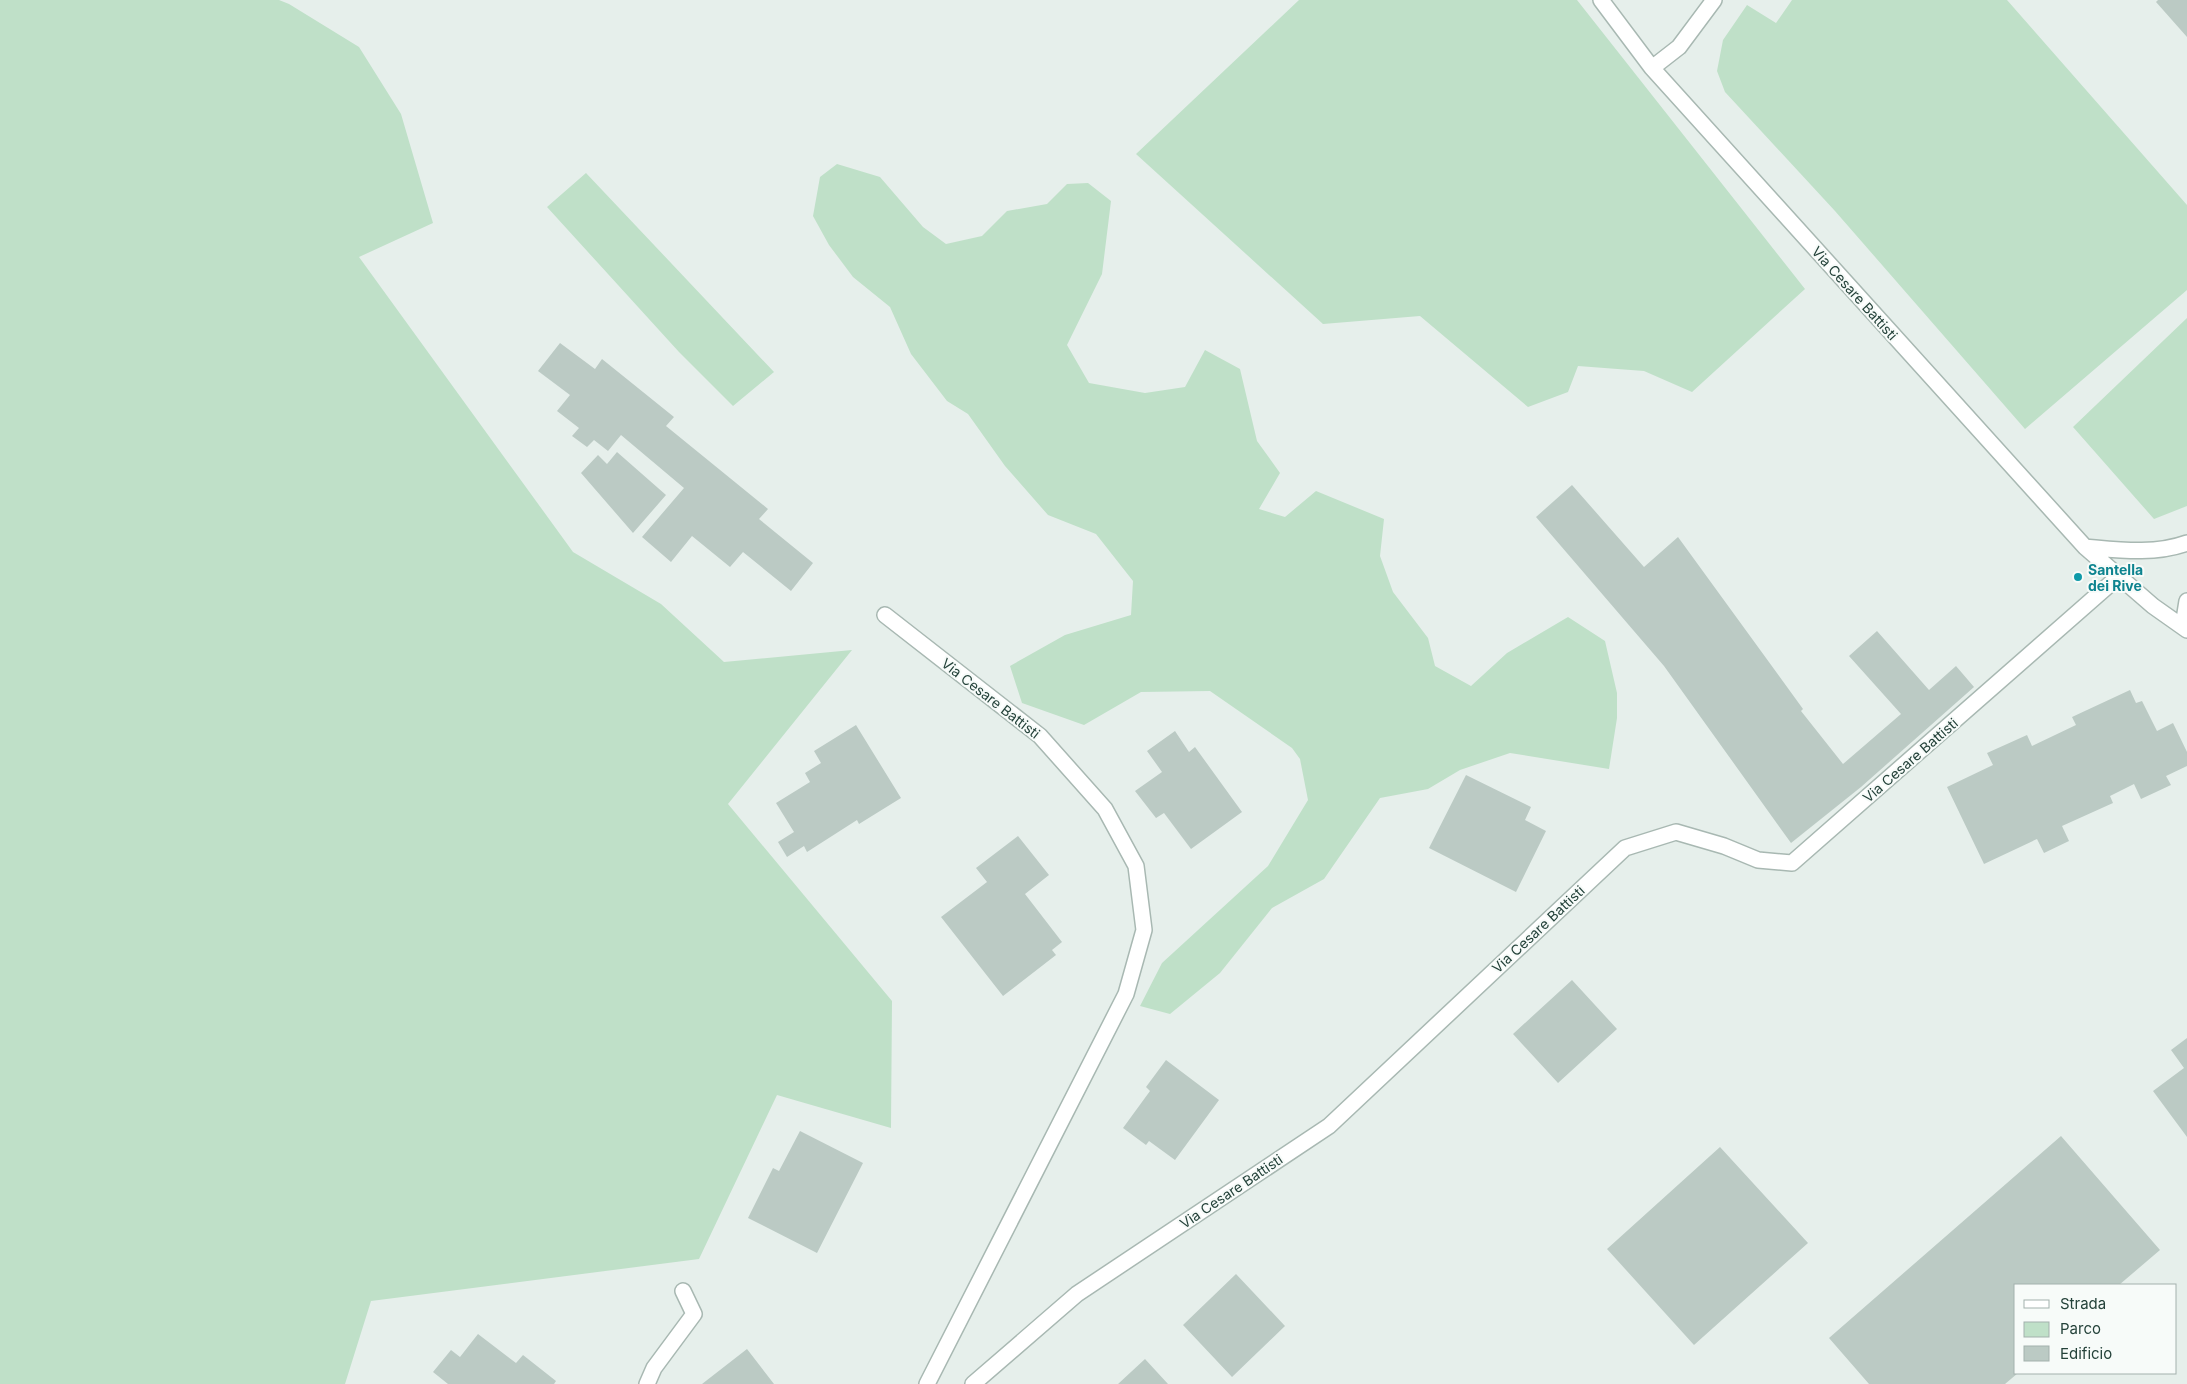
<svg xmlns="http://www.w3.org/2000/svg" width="2187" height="1384" font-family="Inter,sans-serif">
<rect width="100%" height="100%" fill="#e6efeb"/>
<path fill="#bfe0c8" d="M0,0H279L289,4L359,47L401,114L433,223L359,257L573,552L661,604L724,662L852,650L728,804L892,1001L891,1128L777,1095L699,1259L371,1301L345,1384H0Z
M1299,0H1577L1805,289L1692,392L1644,371L1578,366L1568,392L1528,407L1420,316L1323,324L1136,154Z
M1792,0H2007L2187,205V290L2025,429L1835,211L1725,92L1717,71L1723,40L1747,5L1776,23Z
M837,164L880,177L923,227L946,244L982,236L1007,211L1047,204L1067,184L1088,183L1111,201L1102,274L1067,345L1089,383L1145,393L1185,387L1205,350L1240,369L1257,441L1280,473L1259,509L1285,517L1316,491L1384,519L1380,556L1393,592L1428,638L1435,666L1471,686L1507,653L1568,617L1605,641L1617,693V718L1609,769L1510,753L1460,770L1428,789L1380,798L1324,879L1272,908L1220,973L1170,1014L1140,1006L1162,963L1268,866L1308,800L1300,759L1292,748L1210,691L1141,692L1084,725L1022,703L1010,666L1065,635L1131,615L1133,581L1096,534L1048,515L1005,466L968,414L947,401L911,354L890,307L853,277L829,245L813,216L820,177Z
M586,173L774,372L733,406L679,352L547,207Z
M2187,318V506L2154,519L2073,427Z"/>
<path fill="#bbcac4" d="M2158,0H2187V37L2156,2Z
M560,343L595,369L602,359L674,417L666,426L768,509L759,519L813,563L791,591L743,552L730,567L692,536L671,562L642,537L684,488L621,435L608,451L594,440L587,447L572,436L579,428L557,411L570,395L538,371Z
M617,452L666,495L633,533L581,473L598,455L607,464Z
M1572,485L1644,567L1678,537L1803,709L1801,711L1843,764L1901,714L1849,656L1877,631L1929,690L1956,666L1974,687L1861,787L1791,843L1664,666L1536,517Z
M2130,690L2136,703L2142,701L2157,731L2173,723L2187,752V766L2166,776L2171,785L2141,799L2134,784L2110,796L2113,803L2062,826L2069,841L2044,853L2037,839L1984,864L1947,787L1993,765L1987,753L2027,735L2032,746L2076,725L2072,717Z
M856,725L901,798L859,824L857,820L807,852L804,846L787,857L778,842L794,832L776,803L810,782L805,773L821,763L814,751Z
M1175,731L1189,752L1195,747L1242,812L1191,849L1164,813L1156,818L1135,791L1162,772L1147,751Z
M1466,775L1531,807L1525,820L1546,831L1516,892L1429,848Z
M1018,836L1049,875L1025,894L1062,942L1052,950L1056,955L1003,996L941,917L987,882L976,868Z
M1572,980L1617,1029L1558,1083L1513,1034Z
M2187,1038V1137L2153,1091L2184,1068L2171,1050Z
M1166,1060L1219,1100L1175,1160L1149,1141L1146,1145L1123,1128L1150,1091L1146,1087Z
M800,1131L863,1163L817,1253L748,1218L773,1168L779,1171Z
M2061,1136L2160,1250L2119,1285H2016V1373H2018L2005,1384H1869L1829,1338Z
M1720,1147L1808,1243L1694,1345L1607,1249Z
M1236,1274L1285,1326L1232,1377L1183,1325Z
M478,1334L516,1363L523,1355L556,1381L554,1384H448L433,1372L451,1350L460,1357Z
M747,1349L774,1384H702Z
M1145,1359L1168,1384H1118Z"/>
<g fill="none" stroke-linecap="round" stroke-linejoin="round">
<g stroke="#a8b8b2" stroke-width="18">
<path id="minor" d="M1601,0L1652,68L2085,547L2153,606L2187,630
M1652,68L1679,47L1714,0
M2085,547C2119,550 2154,555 2187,543
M885,615L1040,736L1105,809L1136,866L1144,930L1126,994L927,1384
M2183,626L2187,601
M647,1384L654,1368L694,1314L683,1291
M973,1384L1077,1294L1329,1126L1625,848L1676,832L1724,846L1758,860L1792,863L2118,577"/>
</g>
<use href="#minor" stroke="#fff" stroke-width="15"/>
</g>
<circle fill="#0f9aa8" stroke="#f7fbf9" stroke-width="2" cx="2078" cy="577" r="5"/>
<g text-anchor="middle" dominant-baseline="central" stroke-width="4" stroke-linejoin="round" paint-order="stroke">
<g font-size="14" fill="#24423a" stroke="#f7fbf9">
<text transform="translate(1855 293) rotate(48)">Via Cesare Battisti</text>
<text transform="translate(991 698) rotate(38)">Via Cesare Battisti</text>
<text transform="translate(1910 760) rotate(-41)">Via Cesare Battisti</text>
<text transform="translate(1538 929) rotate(-43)">Via Cesare Battisti</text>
<text transform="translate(1231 1191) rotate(-34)">Via Cesare Battisti</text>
</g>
<g font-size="14" font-weight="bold" fill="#0d838f" stroke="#f7fbf9" text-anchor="start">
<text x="2088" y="569">Santella<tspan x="2088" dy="16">dei Rive</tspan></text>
</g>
</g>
<rect x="2014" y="1284" width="162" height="90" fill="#f7fbf9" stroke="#a3b1ad"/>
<rect x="2024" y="1300" width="25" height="8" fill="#ffffff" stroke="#a3b1ad"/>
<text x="2060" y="1309" font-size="15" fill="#24423a">Strada</text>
<rect x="2024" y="1322" width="25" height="15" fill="#bfe0c8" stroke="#a3b1ad"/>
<text x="2060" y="1334" font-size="15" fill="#24423a">Parco</text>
<rect x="2024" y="1346" width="25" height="15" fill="#bbcac4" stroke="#a3b1ad"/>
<text x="2060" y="1359" font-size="15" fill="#24423a">Edificio</text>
</svg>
